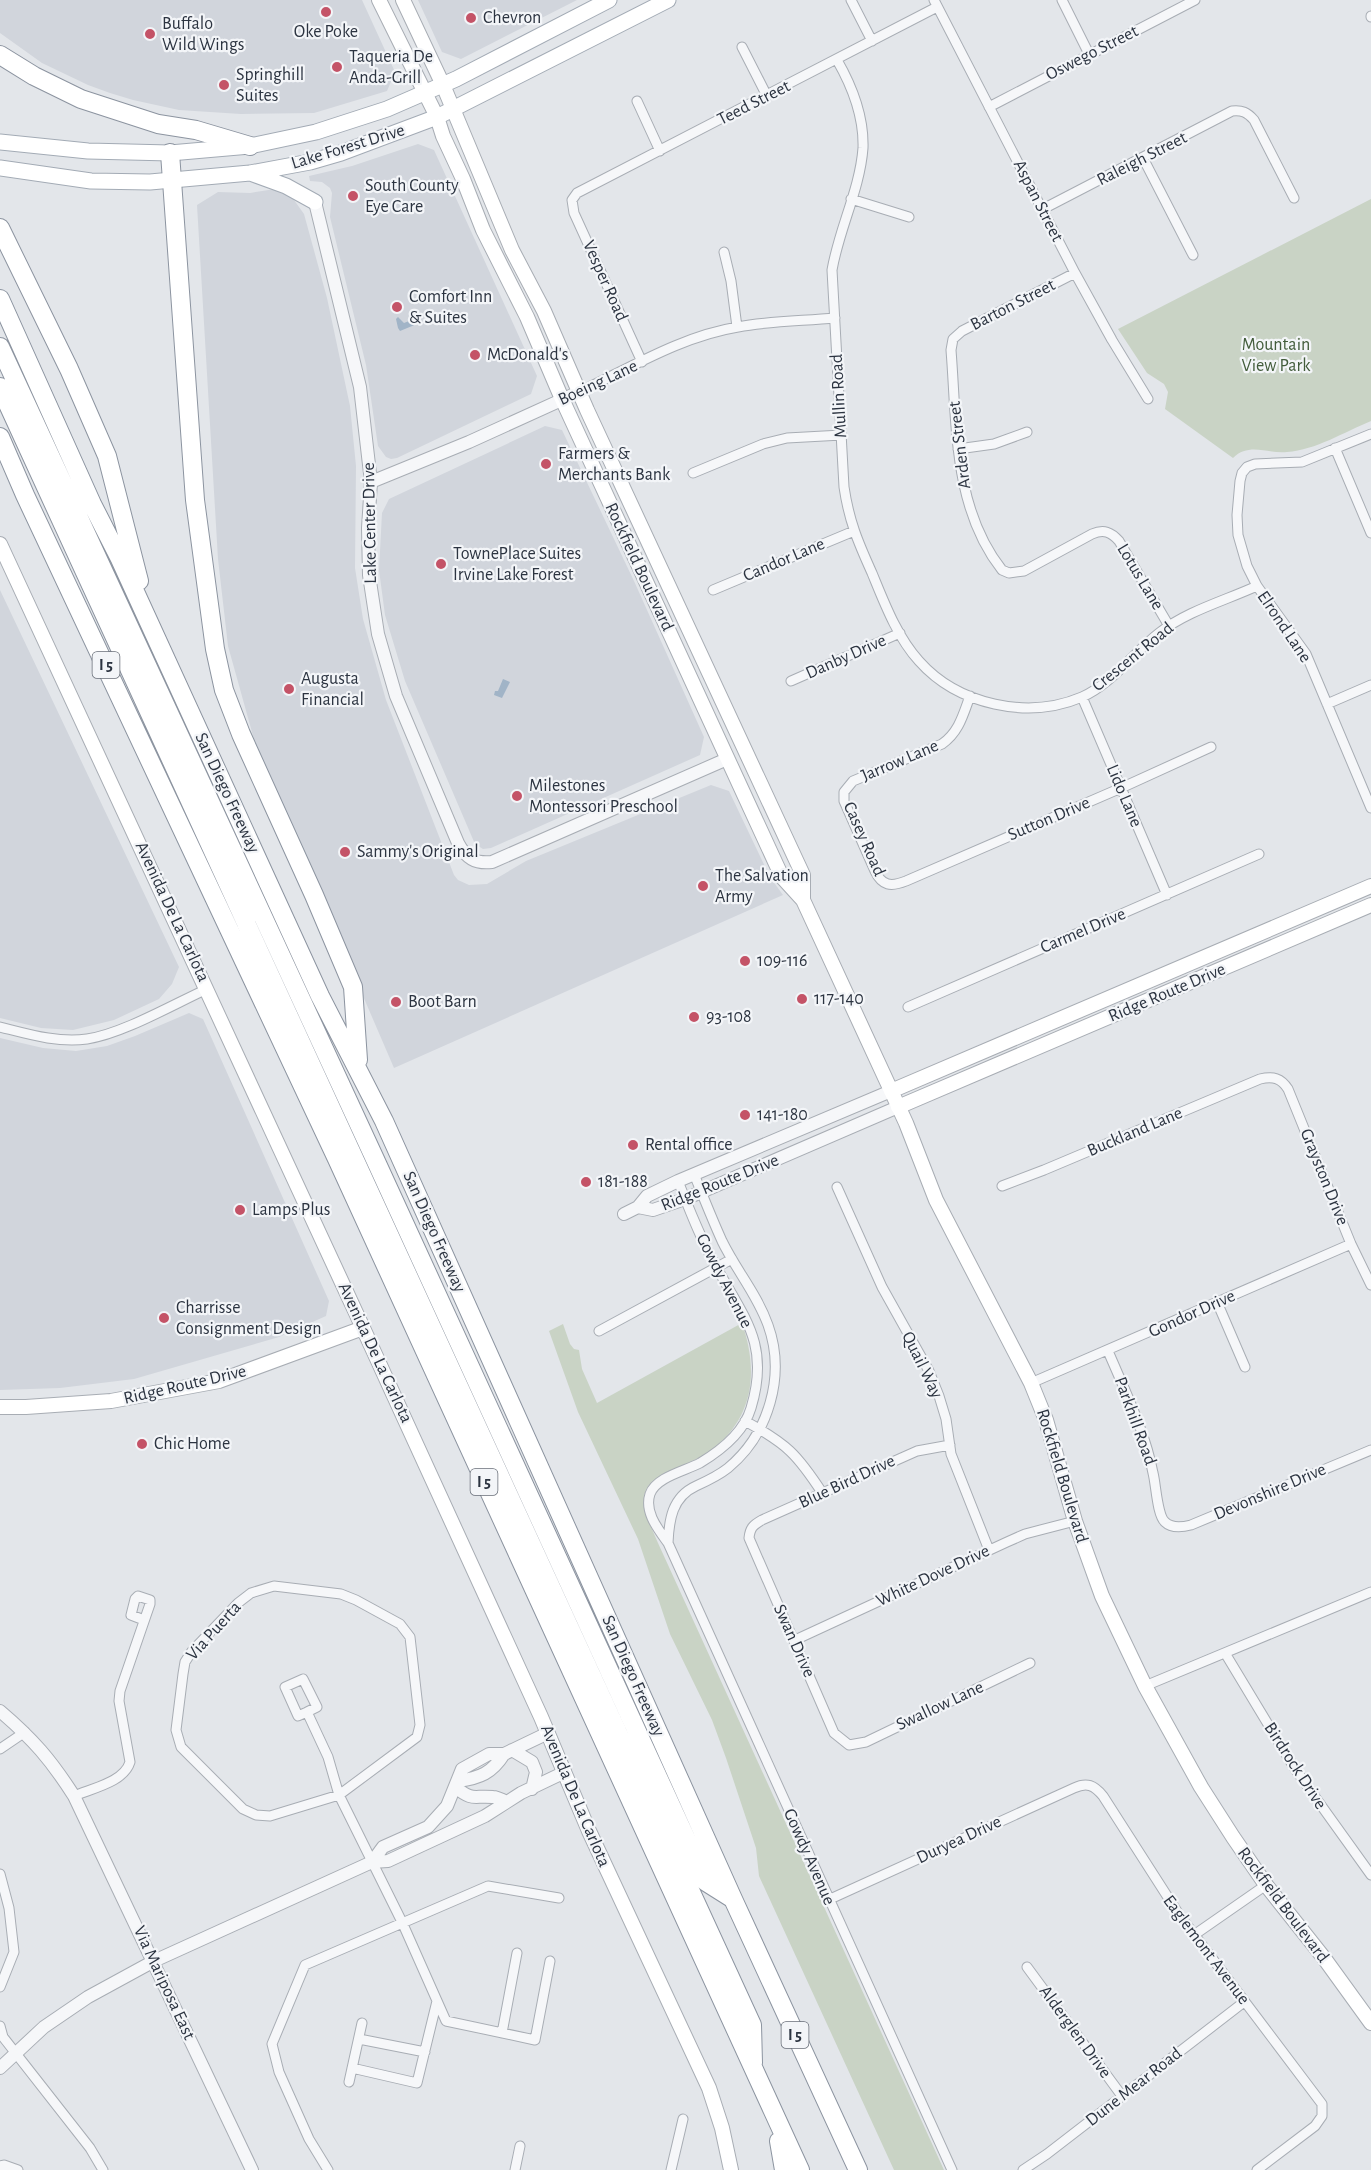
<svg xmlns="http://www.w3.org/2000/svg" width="1371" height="2170" font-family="'Alegreya Sans',sans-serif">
<rect width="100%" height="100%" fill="#e3e6ea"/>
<path fill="#d1d5dc" d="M0,0H362L395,72L387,91L314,113L241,114L179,110L133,100L110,93L88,85L42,63L0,33Z
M418,0H577L461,59L442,52Z
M418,144L434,150L537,376L531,394L397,458L391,459L386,457L378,446L366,365L330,217L332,193L330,188L322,182L310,181L309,176L352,166Z
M275,189L289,193L304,214L327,298L350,406L356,466L355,568L363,619L386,700L454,875L458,880L469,885L487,884L526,861L711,785L729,791L770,877L783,895L394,1068L257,750L228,646L218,559L197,205L218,192L250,193Z
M545,426L562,430L634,581L704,737L700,755L491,848L483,849L475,844L405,681L385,615L379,570L382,513L389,499Z
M0,590L179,967L172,984L159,999L114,1020L73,1030L41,1028L0,1018Z
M189,1013L203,1019L329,1301L326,1316L279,1337L134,1379L60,1388L0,1390V1038L43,1048L76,1051L107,1046L135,1036Z"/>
<path fill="#c9d3c5" d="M1371,199V421C1344,432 1316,450 1287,452C1268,454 1249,442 1233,458L1165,409L1168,392L1164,384L1147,373L1118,329Z
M742,1323C759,1372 754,1419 709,1452C702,1457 693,1460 685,1465C673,1470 652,1477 646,1490C639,1506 652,1528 658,1543L944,2170H894L759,1876L756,1848L726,1758L712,1720L670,1634L638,1539L578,1412L549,1331L563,1324L570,1344L574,1349L579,1350L582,1369L597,1403Z"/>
<path fill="#a1b4c7" d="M398,317L404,323L414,319L417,324L400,331L398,328L396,319Z
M503,679L510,682L502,698L494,695L495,691H498Z"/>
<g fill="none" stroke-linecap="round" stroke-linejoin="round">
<g stroke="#a8adb4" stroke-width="11">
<path id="minor" d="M851,0L872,41
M934,0L1075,273L1112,340L1148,399
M1062,0L1089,54
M1371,17V16
M742,47L767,96
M837,60C852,86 864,117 863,148C860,189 839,229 832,270L844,487C849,521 858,542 872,573C884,602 897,637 919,661C958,705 1028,720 1082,697C1112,684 1133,653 1159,633C1187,611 1224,601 1257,586
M637,101L660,151
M989,107L1195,0
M1143,158L1193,255
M851,199L909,217
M1043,209L1232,111C1242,110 1247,112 1254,120L1294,198
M724,252L731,281L737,327
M1075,273L962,331L953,339L951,350C957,425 953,508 1002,570L1009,573L1024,571L1092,534C1104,529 1111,532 1119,541L1169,626
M642,362L574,213L572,200L577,193L937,7
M579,392C630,368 682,336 738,327C769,321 803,321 835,318
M1371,434L1302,462L1255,464L1247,467L1242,473L1240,481L1237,515L1238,535L1247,566L1257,586L1306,654L1371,808
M1335,448L1371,533
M958,449L994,444L1027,432
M693,473L763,444L787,438L842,435
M713,590L854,531
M791,681L900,633
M970,696C963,715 959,732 942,744L853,781L844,792V801L875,871C882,886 891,887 906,881L1121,788L1211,747
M1082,697L1167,895
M1327,704L1371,685
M908,1007L1259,854
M0,1027C28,1034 57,1043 87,1039C122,1034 174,1004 207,989
M678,1181C690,1211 701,1240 717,1268C745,1319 770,1345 751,1408C744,1432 720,1451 700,1463C685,1471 656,1477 650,1494C644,1512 658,1529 668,1543L952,2170
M1002,1186L1044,1170L1260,1079C1273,1076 1281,1078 1288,1089L1351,1244L1371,1285
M837,1187L882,1287L929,1371L939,1396L946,1419L951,1454L989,1550
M1217,1302L1245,1367
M599,1331L732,1259
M1108,1351C1125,1391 1145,1431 1153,1473C1156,1484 1157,1515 1165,1522C1172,1529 1183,1527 1191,1525L1371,1450
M1031,1383L1351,1244
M745,1421C787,1444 797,1454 823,1494
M950,1445L917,1451L762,1520C753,1525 750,1528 749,1538L834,1733L849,1745L866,1742L1030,1663
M668,1543C669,1520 672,1497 696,1486C707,1481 718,1476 728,1468C769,1434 786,1375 768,1325C757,1294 736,1270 722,1241C712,1219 703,1196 694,1174
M274,1586L341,1594L356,1600L400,1624L410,1637L420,1725L417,1737L339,1795L270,1816L256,1815L243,1809L181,1747L176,1730L183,1674L185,1662L192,1651L238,1603L251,1593Z
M795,1640L1007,1542L1025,1534L1075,1521
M1225,1653L1295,1769L1371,1875
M1145,1686L1371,1592
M307,1712L317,1707L303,1679L285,1687L298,1716L307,1712L328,1757L339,1795L402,1922L446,2021L535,2040L550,1961
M0,1749L25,1732
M74,1796C93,1788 124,1782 130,1762L119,1701L120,1691L150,1604V1600L138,1596L135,1599L131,1615L144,1620
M0,1874L9,1908L14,1952L0,1987
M828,1900L1074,1788C1087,1782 1094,1785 1103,1796L1178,1913L1322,2104V2116L1315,2126L1257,2170
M1194,1935L1266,1885
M1027,1967L1122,2096
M0,2026L3,2037L90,2148L103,2170
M502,2033L517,1953
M359,2039L425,2052
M352,2068L417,2083L437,2001
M349,2082L362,2023
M0,2166L4,2165L18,2170
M328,2170L309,2139L279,2072L272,2044L305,1965L488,1886L559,1898
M515,2170L520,2146
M671,2170L683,2119
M1023,2170L1047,2154L1244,2002"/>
</g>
<g stroke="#a8adb4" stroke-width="14">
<path id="tertiary" d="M315,202L360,387L371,482L368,528L369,575L378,634L396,696L458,843C466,858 475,864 492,862L727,759
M371,482L469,442L579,392
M638,1207L653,1210L685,1199L898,1107
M624,1214L638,1207L647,1196L678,1181L891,1091
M0,1711C33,1739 51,1760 74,1796L252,2170
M512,1750L532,1762L536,1772L532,1789
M498,1757L548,1733
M458,1781C480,1778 492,1773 504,1754
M455,1787C474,1802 473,1795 493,1797C497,1797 503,1800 507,1802
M372,1862L383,1847L428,1827L447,1806L462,1769L489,1754H504
M0,2068L44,2027L88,1997L154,1961L372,1862L388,1861L485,1816L521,1793L565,1772"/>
</g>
<g stroke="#a8adb4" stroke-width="16">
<path id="secondary" d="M379,0L437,117L443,136L463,179L483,230L527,317L562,399L782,877L803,900L906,1123L936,1200L1031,1383L1046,1420L1075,1521L1102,1596L1145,1686L1201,1787L1233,1837L1266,1885L1324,1958L1371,2023
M403,0L443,85L512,250L544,311L587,410L803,875V900
M0,544L363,1328L541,1717L589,1831L709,2088L722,2128L731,2170
M891,1091L1371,886
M898,1107L1371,905
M0,1407H26L111,1401L219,1381L363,1328"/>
</g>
<g stroke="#a3abb5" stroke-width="17">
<path id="primary" d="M0,142L88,151L170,153L250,146L316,132L387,109L456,79L609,0
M0,168L91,181L150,182L250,173L310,162L341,153L437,117L668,0
M253,174L286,186L315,202"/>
</g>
<g stroke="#8c94a0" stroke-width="20">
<path id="motorway" d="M0,55L34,76L81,99L158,124L196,130L250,146
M170,153L195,500L215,649L224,690L241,734L314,895L353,987L358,1060
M0,228L69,369L107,456L139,581
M0,299L92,504L120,559L320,996L384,1121L733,1899L858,2170
M0,347L374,1157L706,1882L733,1899
M0,387L752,2025L753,2063
M0,437L25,495L337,1159L800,2170
M779,2141L784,2170"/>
</g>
<use href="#minor" stroke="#f6f7f9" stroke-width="9"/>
<use href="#tertiary" stroke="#f6f7f9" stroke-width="12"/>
<use href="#secondary" stroke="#fff" stroke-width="14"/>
<use href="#primary" stroke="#fff" stroke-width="15"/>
<use href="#motorway" stroke="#fff" stroke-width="18"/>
</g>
<g fill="#c45367" stroke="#f3f5f8" stroke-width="2">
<circle cx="326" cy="12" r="6"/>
<circle cx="471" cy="18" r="6"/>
<circle cx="150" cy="34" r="6"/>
<circle cx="337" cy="67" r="6"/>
<circle cx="224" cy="85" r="6"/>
<circle cx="353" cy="196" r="6"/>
<circle cx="397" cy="307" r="6"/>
<circle cx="475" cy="355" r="6"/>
<circle cx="546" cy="464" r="6"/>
<circle cx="441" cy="564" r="6"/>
<circle cx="289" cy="689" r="6"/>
<circle cx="517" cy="796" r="6"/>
<circle cx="345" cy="852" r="6"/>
<circle cx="703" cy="886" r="6"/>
<circle cx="745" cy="961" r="6"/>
<circle cx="802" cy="999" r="6"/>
<circle cx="396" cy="1002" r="6"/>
<circle cx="694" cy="1017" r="6"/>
<circle cx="745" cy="1115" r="6"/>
<circle cx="633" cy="1145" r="6"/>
<circle cx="586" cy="1182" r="6"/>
<circle cx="240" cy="1210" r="6"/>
<circle cx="164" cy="1318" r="6"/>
<circle cx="142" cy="1444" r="6"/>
</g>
<g text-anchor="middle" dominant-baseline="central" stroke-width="4.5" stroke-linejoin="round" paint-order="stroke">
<g fill="#f3f5f8" stroke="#686e78" stroke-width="1.5">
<rect x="92.5" y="652" width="27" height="26" rx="4.5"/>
<rect x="470.5" y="1469" width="27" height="26" rx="4.5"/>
<rect x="781.5" y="2022" width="27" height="26" rx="4.5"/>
</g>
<g font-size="16" font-weight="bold" fill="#2c3441">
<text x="106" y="665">I 5</text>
<text x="484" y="1482">I 5</text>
<text x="795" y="2035">I 5</text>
</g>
<g font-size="18" fill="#2c3441" stroke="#f3f5f8" text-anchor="start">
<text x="483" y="18">Chevron</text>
<text x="162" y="24">Buffalo<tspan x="162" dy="21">Wild Wings</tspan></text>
<text x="326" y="32" text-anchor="middle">Oke Poke</text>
<text x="349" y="57">Taqueria De<tspan x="349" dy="21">Anda-Grill</tspan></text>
<text x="236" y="75">Springhill<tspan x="236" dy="21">Suites</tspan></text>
<text x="365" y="186">South County<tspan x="365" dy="21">Eye Care</tspan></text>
<text x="409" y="297">Comfort Inn<tspan x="409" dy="21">&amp; Suites</tspan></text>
<text x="487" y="355">McDonald's</text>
<text x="558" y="454">Farmers &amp;<tspan x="558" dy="21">Merchants Bank</tspan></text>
<text x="453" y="554">TownePlace Suites<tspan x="453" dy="21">Irvine Lake Forest</tspan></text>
<text x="301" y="679">Augusta<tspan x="301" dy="21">Financial</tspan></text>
<text x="529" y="786">Milestones<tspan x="529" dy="21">Montessori Preschool</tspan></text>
<text x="357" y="852">Sammy's Original</text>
<text x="715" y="876">The Salvation<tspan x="715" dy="21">Army</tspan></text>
<text x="757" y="961">109-116</text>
<text x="814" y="999">117-140</text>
<text x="408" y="1002">Boot Barn</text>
<text x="706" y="1017">93-108</text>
<text x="757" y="1115">141-180</text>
<text x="645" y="1145">Rental office</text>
<text x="598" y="1182">181-188</text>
<text x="252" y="1210">Lamps Plus</text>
<text x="176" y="1308">Charrisse<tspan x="176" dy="21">Consignment Design</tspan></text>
<text x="154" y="1444">Chic Home</text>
</g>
<g font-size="18" fill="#2c3441" stroke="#f3f5f8">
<text transform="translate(1092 53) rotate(-27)">Oswego Street</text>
<text transform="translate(754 103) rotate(-27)">Teed Street</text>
<text transform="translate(348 147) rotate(-17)">Lake Forest Drive</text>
<text transform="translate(1142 159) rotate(-27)">Raleigh Street</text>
<text transform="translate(1038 201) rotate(63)">Aspan Street</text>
<text transform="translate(605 281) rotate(66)">Vesper Road</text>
<text transform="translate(1013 305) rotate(-27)">Barton Street</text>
<text transform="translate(598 383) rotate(-25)">Boeing Lane</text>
<text transform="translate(839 396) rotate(-93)">Mullin Road</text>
<text transform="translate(960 445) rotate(-97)">Arden Street</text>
<text transform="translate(370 523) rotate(-91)">Lake Center Drive</text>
<text transform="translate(784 560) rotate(-23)">Candor Lane</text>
<text transform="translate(639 567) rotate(65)">Rockfield Boulevard</text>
<text transform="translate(1140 577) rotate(59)">Lotus Lane</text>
<text transform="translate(1284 627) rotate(56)">Elrond Lane</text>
<text transform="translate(846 657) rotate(-24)">Danby Drive</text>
<text transform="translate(1133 657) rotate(-39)">Crescent Road</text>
<text transform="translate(900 761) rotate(-23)">Jarrow Lane</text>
<text transform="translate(227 793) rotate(65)">San Diego Freeway</text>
<text transform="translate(1124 796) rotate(67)">Lido Lane</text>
<text transform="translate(1049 819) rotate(-23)">Sutton Drive</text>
<text transform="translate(864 839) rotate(66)">Casey Road</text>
<text transform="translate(172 912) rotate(65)">Avenida De La Carlota</text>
<text transform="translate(1083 931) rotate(-23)">Carmel Drive</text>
<text transform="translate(1167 993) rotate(-23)">Ridge Route Drive</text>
<text transform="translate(1135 1132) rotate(-23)">Buckland Lane</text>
<text transform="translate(1324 1177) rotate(68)">Grayston Drive</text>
<text transform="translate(720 1183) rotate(-22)">Ridge Route Drive</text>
<text transform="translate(434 1232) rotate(66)">San Diego Freeway</text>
<text transform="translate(724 1281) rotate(63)">Gowdy Avenue</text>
<text transform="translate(1192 1314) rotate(-24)">Gondor Drive</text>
<text transform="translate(375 1353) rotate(65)">Avenida De La Carlota</text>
<text transform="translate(922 1365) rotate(64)">Quail Way</text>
<text transform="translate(185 1385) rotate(-13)">Ridge Route Drive</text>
<text transform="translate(1135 1421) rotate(70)">Parkhill Road</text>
<text transform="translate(1062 1476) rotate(73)">Rockfield Boulevard</text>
<text transform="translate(847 1482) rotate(-25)">Blue Bird Drive</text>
<text transform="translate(1270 1492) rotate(-23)">Devonshire Drive</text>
<text transform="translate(933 1576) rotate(-25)">White Dove Drive</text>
<text transform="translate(214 1631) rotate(-48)">Via Puerta</text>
<text transform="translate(794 1641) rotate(66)">Swan Drive</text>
<text transform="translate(633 1676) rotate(66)">San Diego Freeway</text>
<text transform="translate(940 1706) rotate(-25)">Swallow Lane</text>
<text transform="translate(1295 1766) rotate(57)">Birdrock Drive</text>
<text transform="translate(575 1796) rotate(67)">Avenida De La Carlota</text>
<text transform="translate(959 1840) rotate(-25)">Duryea Drive</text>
<text transform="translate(809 1857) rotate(66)">Gowdy Avenue</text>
<text transform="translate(1283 1905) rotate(53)">Rockfield Boulevard</text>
<text transform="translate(1206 1950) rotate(53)">Eaglemont Avenue</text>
<text transform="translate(164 1983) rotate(65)">Via Mariposa East</text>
<text transform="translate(1075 2032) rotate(54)">Alderglen Drive</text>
<text transform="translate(1134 2087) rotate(-38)">Dune Mear Road</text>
</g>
<g font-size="18" fill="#425c3b" stroke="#f3f5f8">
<text x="1276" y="345">Mountain<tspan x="1276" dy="21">View Park</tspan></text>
</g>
</g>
</svg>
